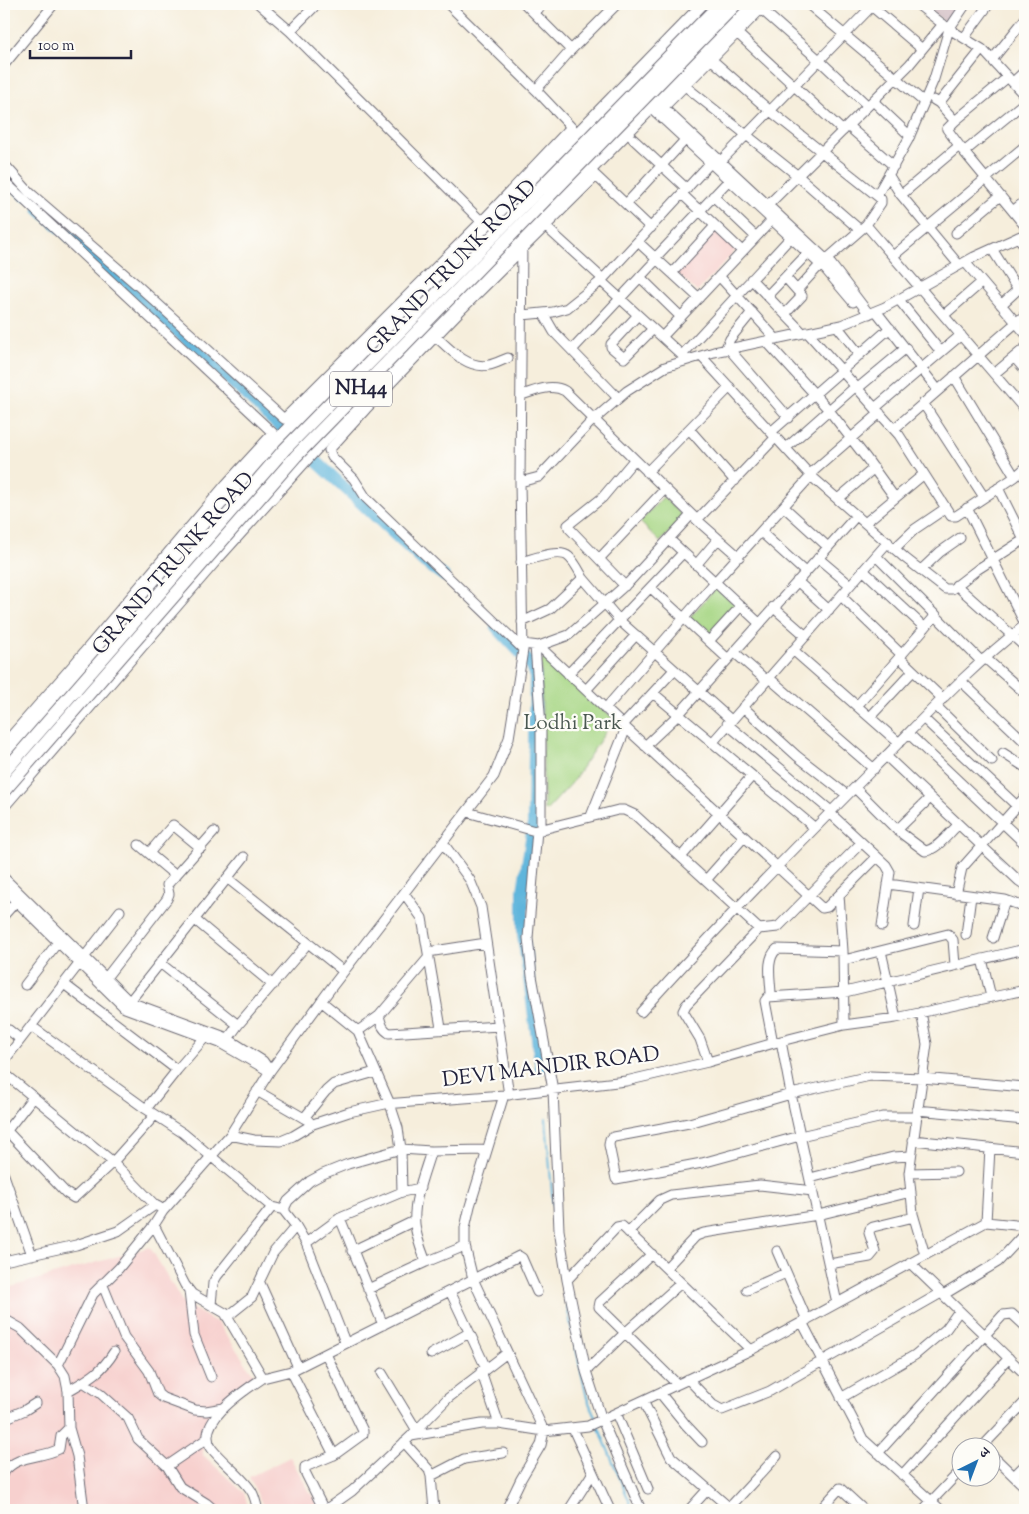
<svg xmlns="http://www.w3.org/2000/svg" width="1029" height="1514" font-family="'Sorts Mill Goudy','Noto Serif Devanagari',serif">
<rect width="100%" height="100%" fill="#fdfcf7"/>
<filter id="ink" filterUnits="userSpaceOnUse"><feTurbulence type="fractalNoise" baseFrequency=".02" numOctaves="2"/><feDisplacementMap in="SourceGraphic" scale="10" xChannelSelector="R" yChannelSelector="G"/><feConvolveMatrix kernelMatrix="1 2 1 2 8 2 1 2 1" color-interpolation-filters="sRGB"/></filter>
<filter id="wash" filterUnits="userSpaceOnUse"><feTurbulence type="fractalNoise" baseFrequency=".0096" numOctaves="4" result="noise"/><feDisplacementMap in="SourceGraphic" scale="20" xChannelSelector="R" yChannelSelector="G"/><feGaussianBlur stdDeviation="1.12" result="paint"/><feColorMatrix in="noise" values="0 0 0 0 0 0 0 0 0 0 0 0 0 0 0 0 0 1.4 0 .05"/><feComposite in="paint" operator="in"/></filter>
<g filter="url(#wash)">
<rect width="100%" height="100%" fill="#f6eedc"/>
<path fill="#f7d0ce" d="M715,230L736,250L697,292L676,272Z
M150,1247L183,1303L218,1323L256,1378L205,1423L203,1455L244,1493L249,1510H4V1289Z
M290,1457L319,1508L316,1510H265L249,1477Z"/>
<path fill="#d2bec4" d="M923,4H961L947,24Z"/>
<path fill="#a6d683" stroke="#647c5f" d="M663,497L684,517L660,542L640,522Z
M716,588L736,605L709,636L689,618Z
M549,657L614,719L571,784L546,811L544,810L541,660Z"/>
<g fill="none" stroke-linecap="round" stroke-linejoin="round">
<path stroke="#5fb5dc" stroke-width="2" d="M546,1119L554,1219
M556,1236L569,1317L587,1398L596,1419
M598,1426L633,1510"/>
<path stroke="#5fb5dc" stroke-width="12" d="M4,173L24,195
M39,209L188,341L424,562L444,576
M496,627L529,662L535,676L533,826L523,891V935L541,1068"/>
</g>
</g>
<g filter="url(#ink)">
<g fill="none" stroke-linecap="round" stroke-linejoin="round">
<g stroke="#6c6973" stroke-width="11">
<path id="minor" d="M259,4L290,31L317,4
M448,4L536,90L573,129
M525,4L571,50
M808,4L924,102
M869,4L922,49
M917,4L949,29L982,49L1025,96
M761,9L819,60L868,106
M534,13L543,4
M290,31L485,225
M737,33L843,131
M964,38L989,4
M711,59L769,110L881,199V203L866,225L826,260
M992,60L1025,19
M4,65L54,4
M1008,77L955,121L947,129L964,152L1025,226
M1013,82L1025,71
M685,86L798,176L860,230
M536,90L571,50L617,4
M654,99L831,264L869,314
M934,100L939,103L955,121
M873,101L910,136
M939,103L982,49
M648,105L826,270L853,302
M663,108L766,4
M848,126L894,166
M633,139L687,189
M964,152L1025,102
M720,162L874,4
M4,164L29,192L136,284L284,419L482,221L571,127
M593,173L651,228
M889,176L901,195L959,265
M4,181L273,433L226,484
M682,194L742,251
M877,195L908,140L934,79L949,29L966,4
M901,195L959,146
M713,196L756,237
M626,204L685,140
M764,209L909,65L943,24
M1013,211L1025,201
M866,225L1025,410
M546,227L603,279
M956,233L1000,196
M1018,237L1025,246
M638,242L699,298
M992,249L1018,290
M893,256L1025,146
M655,258L729,180
M965,262L1025,333
M672,273L715,226
M719,276L776,339
M640,277L681,317
M751,279L803,333
M601,281L686,359
M797,290L820,265
M767,296L808,253
M899,300L941,352
M1001,305L1025,283
M876,311L938,390
M543,313L554,332L618,398
M785,314L802,296L785,277
M522,315L553,312L567,308L601,281L714,159
M638,315L611,344V347L624,358L653,329
M944,315L982,282
M837,326L860,355
M431,332C447,346 466,370 489,365C495,364 502,360 508,358
M807,332L899,435L951,516H956L1015,477L1025,468
M662,337L772,220
M766,341L828,409L867,459L895,498
M729,349L789,418
M572,350L657,259
M725,350L730,339L752,312
M682,355L791,237
M701,356L811,476L905,558L945,589H952L978,569L1025,539
M1014,357L1025,370
M994,374L1025,348
M954,376L1015,477
M858,388L906,348
M521,395C536,391 551,383 565,391L697,520L739,557
M923,403L984,497
M875,408L961,335
M689,429L735,481
M894,429L1025,315
M771,432L890,328
M786,448L856,386
M647,472L730,387
M810,474L880,413
M520,482L539,477L590,423L627,391L665,367L714,352L841,325L885,307L974,257L1025,234
M998,488L1025,542
M838,499L874,468
M784,507L828,547
M967,508L1025,624
M697,520L776,437
M865,523L924,474
M761,532L805,572
M669,539L759,623
M895,548L915,529L946,508
M876,556L981,661
M818,558L850,585
M599,559L665,489
M521,562C533,559 560,548 569,557C575,562 579,571 583,578
M696,565L718,539
M863,570L925,628
M921,570L940,552L960,538
M797,581L829,610
M956,585L1025,647
M625,586L569,528L568,525L602,498L634,460
M651,588L728,659
M841,596L902,655
M773,607L806,636
M522,622L550,609L583,578L620,621L731,720
M709,641L741,606
M523,644L539,646L569,635L630,581L691,515
M535,646L541,726V830
M539,646L626,728L591,816
M523,649L366,498L354,479L332,457L329,450L366,409L463,308L596,176
M793,650L899,743
M734,652L766,680
M899,657L943,699
M985,658L1025,693
M568,674L683,553
M769,678L874,769
M961,681L1025,742
M586,690L636,635
M653,693L815,828
M857,706L936,615
M936,706L992,761
M743,707L797,756L847,795
M605,709L715,582L811,476
M870,717L913,671
M924,719L1017,806
M727,724L831,811
M623,725L674,670
M626,728L822,908L827,907L877,857
M909,734L1025,844
M712,743L888,542
M4,744L74,664L226,484L231,488
M645,746L678,715L857,515
M1003,753L1025,767
M886,756L1019,881L1025,885
M855,788L897,830L925,851C937,850 949,833 958,825
M467,812L535,831L618,810H624L635,815L759,929
M830,813L886,865L890,872L882,926
M537,830L528,938L532,976L553,1090L559,1230L567,1280L586,1371L602,1420L641,1510
M897,830L930,798
M443,843L470,880L481,907L509,1095
M139,845L176,876
M149,853L173,825L201,848
M681,857L752,776
M4,878L130,1002L225,1037L263,1061L270,1071
M227,878L343,971
M706,880L744,837
M888,884L1005,900L1025,907
M4,889L125,1008L220,1043L269,1071
M404,893L422,918L441,1028
M956,894L962,868L1025,797
M839,895L843,951L844,1025
M4,915L20,897
M194,919L273,985
M914,926L919,888
M966,935L971,896
M993,938L1005,900
M881,951L896,1018
M428,952L486,943
M982,959L991,997
M844,960L948,934L953,940L955,965
M160,963L238,1025
M105,979L167,899L169,894L167,885L214,832
M64,984L177,1070
M25,985L58,942
M771,995C771,981 765,959 777,949L843,951
M321,1001L358,1031L390,1104L398,1128L401,1149L402,1192
M126,1006L244,857
M641,1012C716,928 795,848 874,768C923,719 970,667 1025,625
M921,1012L927,1044L909,1173L913,1214L925,1255
M379,1016C381,1023 382,1029 389,1033L499,1026
M31,1026L146,1109L183,1133L272,1207L284,1210
M4,1031L9,1030L20,1039
M358,1031L379,1016L429,957
M781,1041L791,1094L837,1303
M225,1043L238,1025L308,943
M773,1043L765,1001L768,997L845,992L1025,949
M4,1061L120,911
M708,1062L700,1039L683,1011L686,1005L759,929L778,927L861,843
M4,1073L113,1162L155,1205
M257,1091L309,1121
M504,1095L470,1206L465,1228V1246L473,1279L544,1431L541,1445L521,1479L506,1510
M146,1109L177,1070L208,1034
M917,1110L1025,1120
M916,1117H883L800,1136L702,1163L616,1179L609,1145L610,1139L614,1137L689,1123L791,1094L870,1076L922,1078L1025,1087
M304,1118L326,1091L334,1084L375,1072
M7,1131L66,1193L74,1198L113,1162L155,1115
M4,1134L33,1097
M230,1135L254,1140L281,1141L293,1136L313,1124L349,1112L385,1104L504,1095L626,1081L708,1062L781,1041L844,1025L896,1018L1025,990
M913,1140L1025,1152
M909,1173L956,1172
M4,1175L32,1255
M810,1178L893,1157L911,1156
M340,1218L383,1325
M986,1222L990,1148
M154,1225L185,1285L192,1294L225,1313L263,1378C245,1390 193,1423 212,1449C222,1462 245,1479 252,1492C255,1497 256,1504 258,1510
M628,1232L660,1200L671,1195L760,1185L813,1191
M306,1243L340,1218L402,1192L420,1188
M352,1251L414,1221
M777,1251L807,1320
M652,1254L600,1302L599,1307L677,1384
M4,1261L76,1245L118,1231L155,1205L159,1207
M426,1262C421,1249 416,1237 415,1224C413,1200 424,1174 431,1151
M910,1263L1025,1374
M829,1264L870,1257L875,1251L869,1233L870,1229L873,1227L914,1217
M666,1268L696,1236L704,1233L818,1215L911,1192
M567,1280L617,1227L622,1226L751,1350
M102,1283L124,1337L149,1371L158,1394L163,1398L195,1410L206,1411L224,1408
M260,1283L298,1367
M368,1289L426,1262L465,1246
M747,1290L786,1273
M189,1291L194,1335L211,1377
M450,1291L486,1368
M943,1295L998,1262L1025,1233
M211,1305L213,1283L217,1276L272,1207
M227,1317L252,1297L273,1253L296,1226
M4,1319L20,1328L58,1365L65,1376L68,1391L69,1428L77,1456L84,1510
M802,1322L863,1439L941,1510
M345,1342L306,1243L296,1226L285,1212V1207L288,1201L310,1181L323,1174L348,1164L401,1149L431,1151L486,1150
M431,1354L469,1333
M58,1365L93,1294L119,1268L154,1225L163,1211L230,1135L270,1071L331,988L494,776L509,738L523,650L520,482L522,238
M291,1371L334,1455
M481,1371L499,1424
M586,1371L626,1332L681,1283
M382,1373L416,1429
M263,1378L291,1371L519,1256L522,1258L537,1292
M688,1379L713,1405L722,1410L770,1391L941,1293
M83,1382L100,1393L128,1418L138,1439L167,1466L180,1487L206,1503L214,1510
M68,1391C88,1379 101,1373 114,1352
M660,1393L686,1425L702,1442
M841,1398L915,1355L946,1329L959,1311
M643,1401L671,1457L732,1510
M616,1413L648,1489
M4,1419L25,1410L36,1403
M573,1429L610,1510
M411,1436L482,1424H499L544,1431L588,1426L751,1350L986,1222L1025,1226
M404,1442L429,1470L431,1476L434,1510
M983,1446L1025,1402
M878,1453L1003,1315L1012,1314L1025,1326
M992,1455L1025,1487
M167,1466L208,1438
M4,1472C18,1454 40,1459 59,1449L61,1436L69,1428
M902,1475L1009,1358
M431,1476L464,1459L503,1453
M1014,1476L1025,1465
M729,1508L777,1456
M324,1510L305,1472V1467L334,1455L363,1434V1431L326,1354
M325,1510L352,1491L411,1436L447,1399L507,1353
M569,1510L592,1474
M689,1510L708,1489
M820,1510L840,1488L864,1510
M923,1510L962,1469"/>
</g>
<g stroke="#6c6973" stroke-width="14">
<path id="highway" d="M4,757L233,490L295,421L487,227L704,4
M4,805L216,559L318,446L753,4"/>
</g>
<use href="#minor" stroke="#fff" stroke-width="9"/>
<use href="#highway" stroke="#fff" stroke-width="12"/>
<g stroke="#6c6973" stroke-width="14" stroke-linecap="butt">
<path id="highway-bridge" d="M4,772L284,450L720,4
M4,791L296,456L736,4"/>
</g>
<use href="#highway-bridge" stroke="#fff" stroke-width="12"/>
</g>
</g>
<g text-anchor="middle" dominant-baseline="central" stroke-width="4.5" stroke-linejoin="round" paint-order="stroke">
<rect fill="#fdfcf7" stroke="#646373" stroke-width="1" x="330" y="371.5" width="62" height="35" rx="4"/>
<g font-size="20" font-weight="bold" fill="#22223b">
<text x="361" y="389">NH44</text>
</g>
<g font-size="21" fill="#22223b" stroke="#fdfcf7">
<text transform="translate(452 268) rotate(-46)">GRAND TRUNK ROAD</text>
<text transform="translate(174 564) rotate(-49)">GRAND TRUNK ROAD</text>
<text transform="translate(551 1068) rotate(-7)">DEVI MANDIR ROAD</text>
</g>
<g font-size="21" fill="#4a5851" stroke="#fdfcf7">
<text x="573" y="724">Lodhi Park</text>
</g>
</g>
<rect width="1029" height="1514" fill="none" stroke="#fdfcf7" stroke-width="20"/>
<g transform="translate(976 1462) rotate(42)"><circle r="24" fill="#fdfcf7" stroke="#a5a5ac"/>
<path d="M0-4L9 19L0 12L-9 19Z" fill="#1f6fb2"/>
<text y="-8" font-size="14" font-weight="bold" text-anchor="middle" fill="#22223b">उ</text>
</g>
<path d="M30 50v8h101v-8" fill="none" stroke="#22223b" stroke-width="2.5"/>
<text x="38" y="50" font-size="15" fill="#22223b" stroke="#fdfcf7" stroke-width="4" paint-order="stroke">100 m</text>
</svg>
